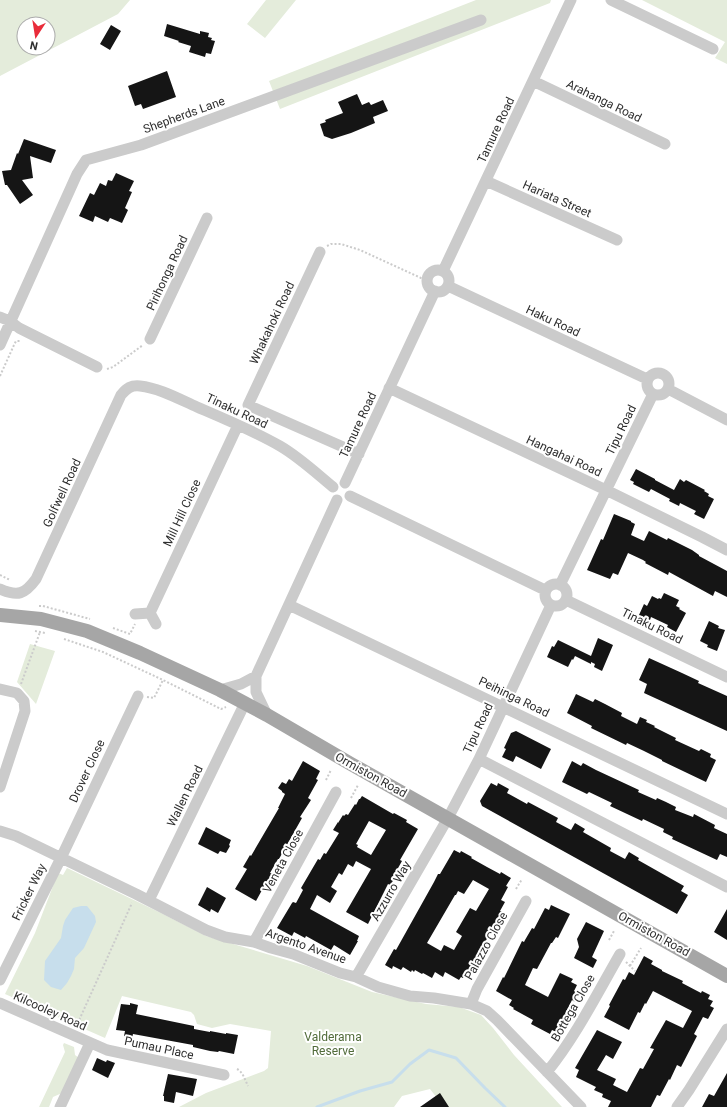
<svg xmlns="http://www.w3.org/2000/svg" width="727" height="1107" font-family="Roboto,sans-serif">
<rect width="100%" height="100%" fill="#fff"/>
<path fill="#e4ecdb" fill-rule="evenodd" d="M0,0H130L118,14L0,76ZM24,24H48V48H24Z
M266,0H296L265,38L247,24Z
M476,0H551L550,3L280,109L269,81Z
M642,0H727V64L715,58L725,42Z
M30,644L55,651L36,704L17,682Z
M67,868L163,914L206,936L307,966L372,992L426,1004L459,1007L481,1015L493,1028L514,1055L562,1107H444L430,1089L402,1096L394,1107H179L206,1093L264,1071L268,1068L271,1031L230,1024L212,1028L197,1024L194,1015L191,1012L122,996L105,1038L5,994L35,933L58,873L63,875Z
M64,1043L74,1047L75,1055L79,1058L62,1093L53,1097L49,1107H39L65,1052L63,1045Z"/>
<path fill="#c7deec" d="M81,906H87L95,916L96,922L84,948L75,958L74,969L71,976L67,983L61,990L51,987L44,980L45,961L61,938L63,926L65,920L73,908Z"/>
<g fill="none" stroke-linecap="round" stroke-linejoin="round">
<path stroke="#c7deec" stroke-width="3" d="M317,1107L360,1091L392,1082L410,1064L429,1050L456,1058L485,1088L505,1107"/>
</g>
<path fill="#151515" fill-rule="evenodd" d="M167,24L200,34V31L209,33L208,37L212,38L211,40L215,41L211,54L206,53L205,57L189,52L191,46L178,42L179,41L164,36Z
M111,25L121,31L110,50L100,44Z
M167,71L176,97L143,109L141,104L135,106L128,86Z
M357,94L362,105L369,102L371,105L383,100L388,111L373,117L375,123L351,133L332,139L324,136L320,124L326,122L325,120L343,113L338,102Z
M24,139L56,150L51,163L30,156L33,178L22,180L33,195L20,204L7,185H5L2,171L11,170L17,153L18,154Z
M116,173L134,181L129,191L132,192L125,208L128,210L122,223L110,218L108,222L95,216L93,222L79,216L90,193L94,195L100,183L106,186L108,180L112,181Z
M636,469L655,479V480L674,490L680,479L684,482L686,480L705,490L704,491L709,494L708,496L714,499L704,519L694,514L696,511L680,503L679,506L669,501L670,499L651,489L649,492L633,484L634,482L630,480Z
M614,514L631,521V522L635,524L631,535L644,541L649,531L667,540L668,538L692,550L699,555V556L727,571V597L715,591L713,596L669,572L668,575L645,563L646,562L643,560L628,553L618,575L613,573L610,579L587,570L601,539L603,540Z
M664,593L679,600L676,606L680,608L679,609L686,613L676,632L667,627L668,625L651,617L650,620L639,615L644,604L647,606L652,596L658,599L659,598L661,599Z
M709,621L719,626L718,628L725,630L717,651L707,647L708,645L700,641Z
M598,638L613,645L602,671L594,667L595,664L591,662V664L575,656L573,660L572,659L568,667L547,657L552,646L554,647L558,640L591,656Z
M649,658L682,673L699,681L698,683L727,696V731L644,693L647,684L639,680Z
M576,694L593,702L595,699L605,704L622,713L621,716L637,724L640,717L647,720L646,722L655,726L654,727L676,738L675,740L699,751L701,749L711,754L710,757L716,760L706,782L662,761V760L644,751L627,743L626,745L591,728L592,726L567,713Z
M516,731L551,749L541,769L516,756L513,762L502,757L506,749L504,748L511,733Z
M303,761L320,771L316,779L318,780L308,798L311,800L300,817L302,818L279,859H278L270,873L273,874L268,882L267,881L256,901L235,889L247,869L243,867L250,855L251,856L279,808H278L285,794L282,792V791L278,788L282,782L286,784L289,779L292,781Z
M572,761L581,766L583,763L596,770L639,790L638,792L656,800L657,798L666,802L676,807L675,810L693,817L694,814L715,825L714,828L727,834V857L720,854L717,860L672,839L673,837L663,832L664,829L643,819L642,821L610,806L612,803L589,792L587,794L562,782Z
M491,783L497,786L498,783L509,789L507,793L527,804L528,802L558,818L556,822L571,830L575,823L585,829L583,832L611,848L610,851L625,859L629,852L639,858L638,860L684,886L681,891L688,895L677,914L482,806L480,801Z
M362,796L393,814L394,813L407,820L406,822L418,829L400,860L402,861L393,877L395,878L390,885L388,884L368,924L346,912L371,869L356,861L353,867L348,864L342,875L339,873L331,887L337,891L330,903L317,895L310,909L359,936L357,941H358L350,955L334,945L331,950L306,936L305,938L294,932L292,936L277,928L292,903L293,902L296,903L303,890L301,888L318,859L320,860L324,853L326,854L339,833L333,830L338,822V823L343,815L344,816L346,814L348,815L355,804L356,805L359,799H360ZM369,821L386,830L371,855L357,847L358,845L356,844Z
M206,827L231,840L229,845L230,846L226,853L220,851L218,854L198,844Z
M454,850L460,853L461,851L472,857L471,858L487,867L500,874L501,872L511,878L506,886L508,887L501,900L505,902L500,911L502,912L466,976L465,975L463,978L461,977L459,980L445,972L443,977L435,972L432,978L423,973L422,974L415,970L414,972L412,970L411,972L403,967L401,970L393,966L392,969L385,965L394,949L396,950L434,882L438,874H440ZM473,880L489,889L476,911L470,908L456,932L462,936L454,950L444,945L441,951L427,943L455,895H456L458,891L464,894Z
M207,887L226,898L218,913L211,909L210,912L198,905Z
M551,905L570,914L558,938L556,937L552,943H551L537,969L533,968L525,985L548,997L560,973L573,979L571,982L577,985L574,991L579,993L575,1002L572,1000L565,1014L568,1016L559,1033L552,1030L550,1034L531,1024L533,1020L513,1009L514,1008L509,1005L512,1000L496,991L503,977L504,978L522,941L524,942L525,940L532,928L534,929L545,908L549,910Z
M727,909V940L714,932Z
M586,922L604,931L592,957L597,960L593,968L574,958L579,947L577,939Z
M644,956L653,961L651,964L662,970V971L683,981L682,983L701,993L702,991L710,995L708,999L713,1001L710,1006L714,1008L708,1019L703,1017L694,1034L697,1036L681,1067L677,1065L670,1080L669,1079L660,1096L657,1095L651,1107H608L611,1101L602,1097L603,1094L594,1090L596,1087L576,1077L579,1070L575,1068L597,1030L622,1042L613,1059L606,1055L597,1070L616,1079L613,1085L627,1092L640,1068L643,1069L654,1049L650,1048L666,1020L683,1028L692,1011L653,991L646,1004L645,1003L640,1013L638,1012L629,1030L604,1017L610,1006L609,1005L623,979L625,980L629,972L634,975Z
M130,1003L138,1005L136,1014L194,1026V1029L210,1032V1031L226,1034V1033L238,1035L234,1054L219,1051L218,1052L210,1051L193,1047V1045L133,1034L132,1038L124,1036L125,1031L116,1030L121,1004L130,1005Z
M97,1058L106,1062L107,1060L115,1063L108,1078L92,1070Z
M727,1073V1107H702L709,1094L714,1096Z
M168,1074L197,1079L193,1096L176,1092L174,1103L164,1101V1096H163Z
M440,1093L449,1107H420Z"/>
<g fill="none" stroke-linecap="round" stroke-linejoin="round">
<path stroke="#cbcbcb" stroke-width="2" stroke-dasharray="2 2" stroke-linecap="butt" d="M327,246L331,244H341L360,250L421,278L427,279
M107,369L113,367L143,345
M0,376L14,345L16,341H21
M0,575L10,580
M39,606H43L90,619
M113,628L130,634L135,624
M35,631L45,633
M64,639L103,652L163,680L221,709L226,707
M21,684L40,632
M147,697L154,698L163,680
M326,780L331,770
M351,798L358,785
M516,889L522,879
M609,940L614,931
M626,962L635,971
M630,966L641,948
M76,1027L132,903
M237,1069C243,1072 245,1080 248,1086"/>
<path stroke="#cbcbcb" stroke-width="11" d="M611,0L713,49
M533,81L665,144
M486,181L617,240
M320,252L248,405L359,454
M427 281a11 11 0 1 1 22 0a11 11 0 1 1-22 0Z
M443,271L571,0
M448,286L647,379
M0,317L10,321L19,328L97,367
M150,339L207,218
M0,345L77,174L86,160L141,145L481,20
M647 384a11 11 0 1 1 22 0a11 11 0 1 1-22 0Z
M389,388L606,490L702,537L727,550
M668,389L727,420
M345,483L435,291
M350,496L545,590
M545 595a11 11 0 1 1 22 0a11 11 0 1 1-22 0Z
M560,585L653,394
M0,589C18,597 25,594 36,579L121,395C127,388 131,385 140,386C159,388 179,399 197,407C225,419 254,431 280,446C299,457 316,473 333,487
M566,600L727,677
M289,605L727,814
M150,613L238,425
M135,614L150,613L156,624
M0,689L17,693L24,701L25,711L0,787
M220,690L241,684L256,676
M267,715L256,692V676L337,500
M479,759L727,887
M0,831L16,836L136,894L206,930L225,937L254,942L271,948L293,954L340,973L356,977L378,987L410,996L434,998L471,1004L487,1011L497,1020L581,1107
M149,900L245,703
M254,942L336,792
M356,977L448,818L479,759L551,605
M0,980L61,858L138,696
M0,1003L107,1050L224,1075
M471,1004L477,989L526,901
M547,1072C576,1036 597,994 620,954
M60,1107L90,1043
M677,1107L689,1090L727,1029"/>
<path stroke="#a6a6a6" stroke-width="14" d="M0,615L41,619L87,631L140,653L220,690L267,715L351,764L727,976"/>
</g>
<g text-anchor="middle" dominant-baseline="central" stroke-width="4" stroke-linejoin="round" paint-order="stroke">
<g font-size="12" fill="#2e2e2e" stroke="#fff">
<text transform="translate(604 101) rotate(26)">Arahanga Road</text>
<text transform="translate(184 115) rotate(-20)">Shepherds Lane</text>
<text transform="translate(496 130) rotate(-65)">Tamure Road</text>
<text transform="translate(557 199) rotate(24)">Hariata Street</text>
<text transform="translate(167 273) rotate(-65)">Pirihonga Road</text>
<text transform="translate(553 321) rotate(25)">Haku Road</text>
<text transform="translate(272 323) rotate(-65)">Whakahoki Road</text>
<text transform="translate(237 411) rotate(25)">Tinaku Road</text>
<text transform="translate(358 425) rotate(-65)">Tamure Road</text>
<text transform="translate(621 430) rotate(-64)">Tipu Road</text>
<text transform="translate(564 456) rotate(25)">Hangahai Road</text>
<text transform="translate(62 493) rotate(-65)">Golfwell Road</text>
<text transform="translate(182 513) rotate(-65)">Mill Hill Close</text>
<text transform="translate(652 626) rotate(26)">Tinaku Road</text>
<text transform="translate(514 697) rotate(26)">Peihinga Road</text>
<text transform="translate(478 728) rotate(-65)">Tipu Road</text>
<text transform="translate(87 771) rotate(-65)">Drover Close</text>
<text transform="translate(371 775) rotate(29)">Ormiston Road</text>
<text transform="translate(185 796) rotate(-64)">Wallen Road</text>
<text transform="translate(283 861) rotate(-61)">Veneta Close</text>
<text transform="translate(391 891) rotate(-60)">Azzurro Way</text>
<text transform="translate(29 892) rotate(-64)">Fricker Way</text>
<text transform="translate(654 934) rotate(29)">Ormiston Road</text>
<text transform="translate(306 946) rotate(19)">Argento Avenue</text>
<text transform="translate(486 946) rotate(-61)">Palazzo Close</text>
<text transform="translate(573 1008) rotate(-60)">Bottega Close</text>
<text transform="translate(50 1011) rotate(24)">Kilcooley Road</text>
<text transform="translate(159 1048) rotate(12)">Pumau Place</text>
</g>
<g font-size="12" fill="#516b3a" stroke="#fff">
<text x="333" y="1037">Valderama<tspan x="333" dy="14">Reserve</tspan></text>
</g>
</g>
<g transform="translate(36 36) rotate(192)"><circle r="19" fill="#ffffff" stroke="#ababab"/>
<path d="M0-3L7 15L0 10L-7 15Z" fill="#e92c3a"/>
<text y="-6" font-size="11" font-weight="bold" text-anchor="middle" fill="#2e2e2e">N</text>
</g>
</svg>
